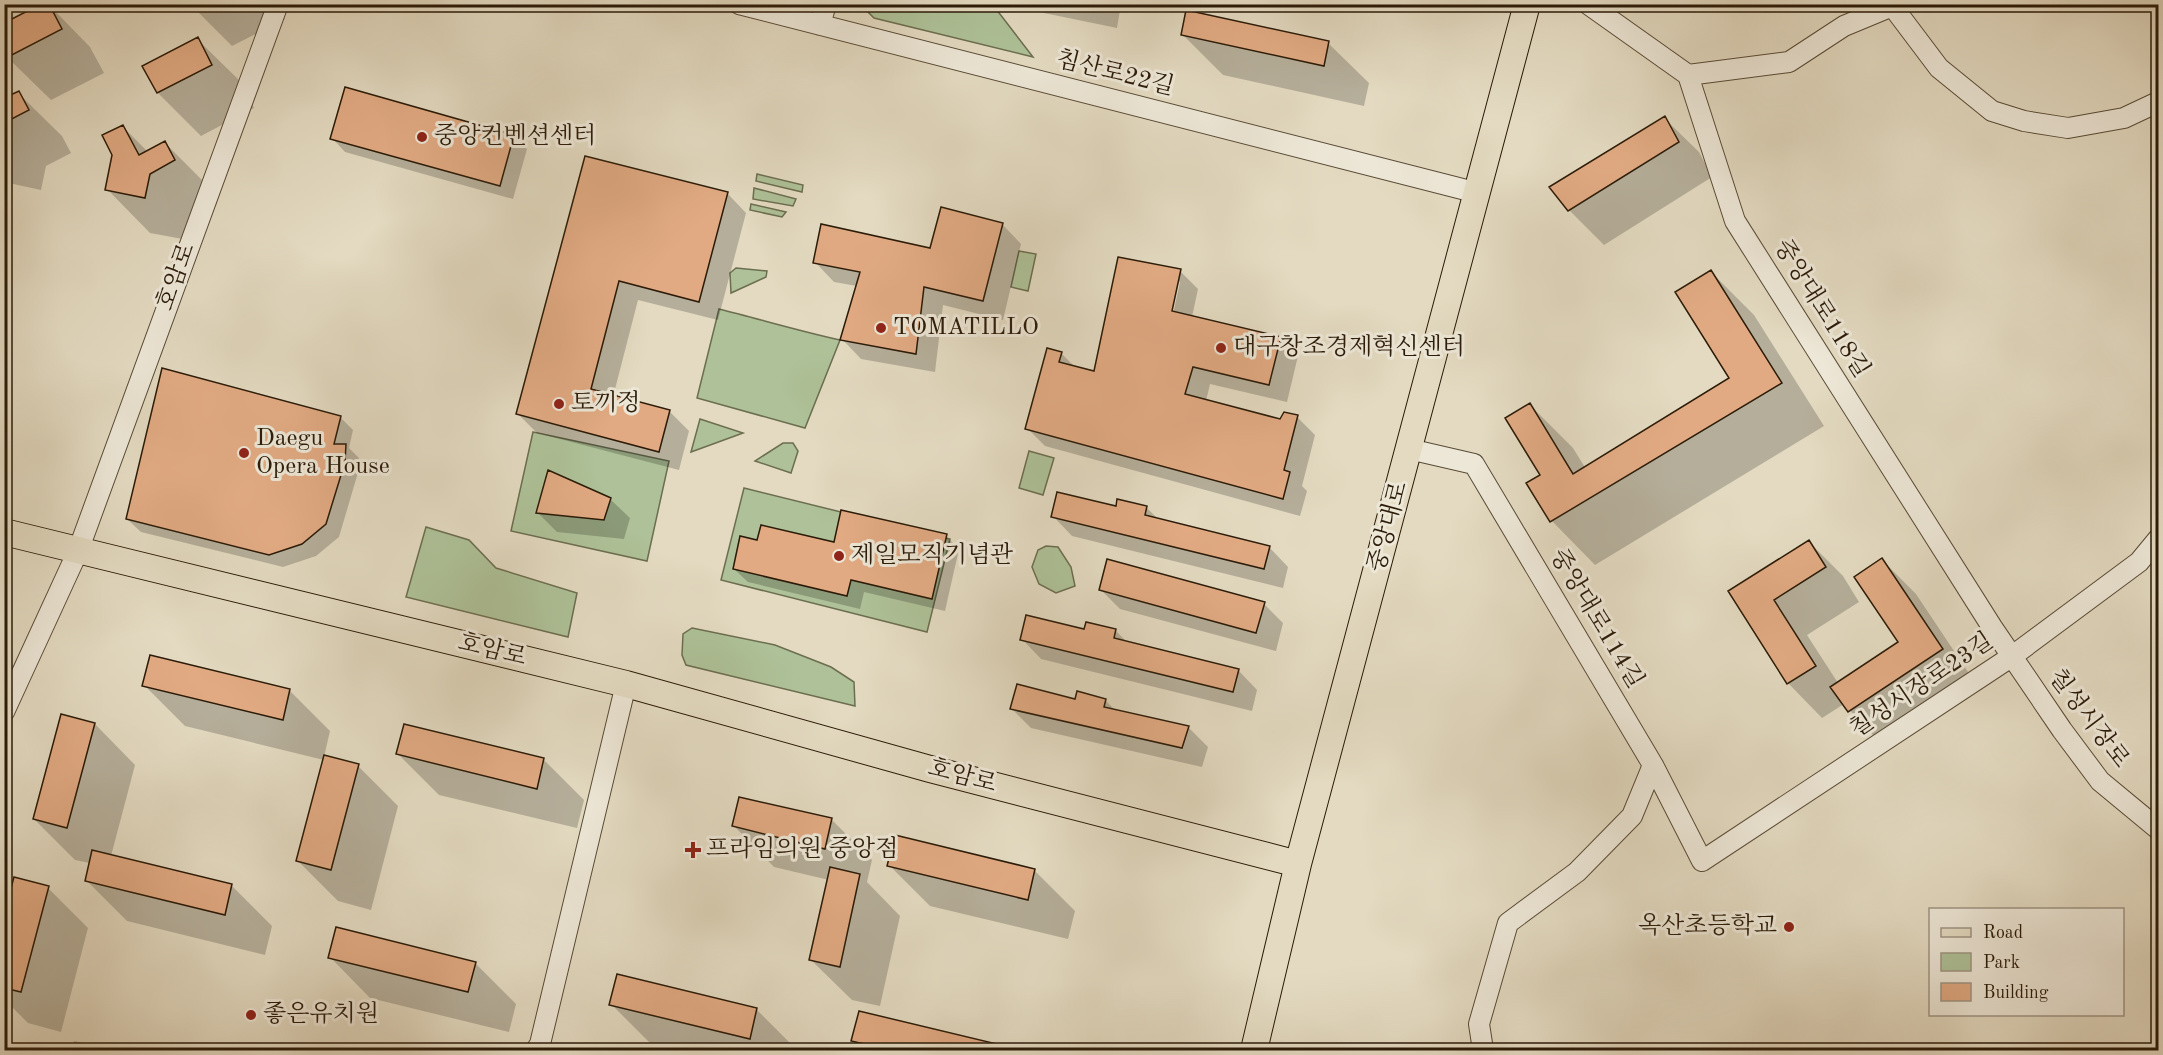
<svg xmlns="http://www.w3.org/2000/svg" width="2163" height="1055" font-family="'Old Standard TT','Noto Serif KR',serif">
<rect width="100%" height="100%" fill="#e3dac1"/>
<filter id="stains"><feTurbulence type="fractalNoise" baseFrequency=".00333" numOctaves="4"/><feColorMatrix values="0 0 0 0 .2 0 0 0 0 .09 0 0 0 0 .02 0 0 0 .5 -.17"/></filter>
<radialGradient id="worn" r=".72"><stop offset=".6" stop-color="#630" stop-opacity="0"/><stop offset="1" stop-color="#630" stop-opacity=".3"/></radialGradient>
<path fill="#aec198" stroke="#6c6e50" stroke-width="1.5" d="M861,5H993L1033,57L874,18Z
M757,174L803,185L802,192L756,181Z
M754,188L796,199L793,206L753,199Z
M751,204L786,212L782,217L750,210Z
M1019,251L1036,254L1028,291L1011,287Z
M736,268L767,271L766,277L731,293L730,273Z
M719,309C759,319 799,331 840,340L805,428L697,398Z
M700,419L743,433L691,452Z
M533,432L669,461L647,561L511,531Z
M783,443H793L798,451L791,473L755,461Z
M1029,451L1054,458L1043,495L1019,488Z
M744,488L950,539L927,632L721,580Z
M426,527L469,540L496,568L577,593L568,637L406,597Z
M1046,546L1058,547L1071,567L1075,586L1056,593L1039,584L1032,567L1038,550Z
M692,628L775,645L831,667L854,682L855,706L686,665L682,655L683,634Z"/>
<path fill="#0003" fill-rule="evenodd" d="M48,4L90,47L104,73L51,100L7,57Z
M190,4H278L285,19L232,46Z
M1035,4H1121L1117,28L1044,13Z
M1182,34L1328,43L1369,83L1364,106L1223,75Z
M197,39L241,82L254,108L201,136L158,93L144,67Z
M18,93L62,136L71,153L46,166L41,190L4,182V100Z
M1664,118L1699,152L1712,177L1604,245L1569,210L1552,187Z
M122,126L148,152L165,143L208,186L217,204L192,217L188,240L150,233L107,189Z
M514,136L527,149L513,199L345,152L332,138Z
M586,158L727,193L746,213L718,320L638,300L613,397L669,411L689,431L679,470L537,433L518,414Z
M1002,224L1021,244L1003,320L943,305L935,372L861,359L842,339L857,286L834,282L815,262L931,250Z
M1180,271L1198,289L1192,317L1280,338L1298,356L1287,402L1210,384L1206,401L1281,421L1297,417L1315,435L1302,486L1307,491L1300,516L1045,446L1027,428L1061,353L1076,368L1095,373ZM1176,282H1180L1172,319L1169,318Z
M1711,272L1754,315L1824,426L1595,565L1552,521L1528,483L1542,475L1530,405L1573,448L1586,469L1731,379Z
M340,417L353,430L349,448L359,458L357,476L339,537L316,556L283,567L141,532L127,519Z
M610,499L630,518L624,539L557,532L538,513Z
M1146,507L1159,520L1269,547L1288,567L1283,588L1072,536L1053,516L1117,508Z
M946,536L959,549L945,611L864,592L860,609L748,582L734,569L758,542L835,544Z
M1809,542L1843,576L1859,602L1807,635L1838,683L1900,642L1882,560L1916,594L1976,684L1883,746L1844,704L1822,718L1788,683L1730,592Z
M1100,589L1264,604L1283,623L1276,651L1120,609Z
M1115,630L1128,643L1238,670L1257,690L1252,711L1041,659L1022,639L1085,631Z
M144,685L289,690L330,731L324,757L358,766L398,806L371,910L338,901L298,861L324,760L185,726Z
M1076,700H1105L1117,712L1188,727L1208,747L1202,767L1031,728L1012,709Z
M95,724L135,765L111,856L232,886L272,926L265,955L127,921L86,880L90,863L75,860L34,819Z
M398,754L543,759L584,800L577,828L439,795Z
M832,820L872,860L867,882L900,916L880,1006L852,1000L811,960L829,880L774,867L734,826Z
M889,865L1034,870L1075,911L1068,939L930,906Z
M48,888L88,928L61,1032L28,1023L4,999V919Z
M330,957L475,963L516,1004L509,1032L370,998Z
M611,1004L756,1009L797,1050H675L652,1045Z
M74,1041L121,1050H72Z
M853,1041L998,1046L1003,1050H863Z"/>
<path fill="#e1aa83" stroke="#2b1b08" stroke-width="1.5" d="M41,4H49L62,29L4,59V23Z
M1186,10L1329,41L1324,66L1181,35Z
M198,37L212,65L157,93L142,66Z
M345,87L514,135L500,186L330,139Z
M19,91L29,110L4,123V98Z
M1665,116L1679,142L1568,211L1549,187Z
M123,125L139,155L165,141L175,160L150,174L145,198L105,190L112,155L102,135Z
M585,156L728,192L699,302L619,281L591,389L670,410L659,452L516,414Z
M941,207L1003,223L983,301L924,287L916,354L840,340L860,272L813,263L821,224L930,248Z
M1118,257L1181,269L1172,311L1281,337L1269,385L1193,367L1185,394L1280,419L1284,412L1298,415L1284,470L1290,472L1283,499L1025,429L1047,348L1062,352L1059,362L1094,371Z
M1711,270L1782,383L1550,522L1526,483L1540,475L1505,418L1530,403L1573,474L1729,378L1675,292Z
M162,368L341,416L334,444H346L345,462L326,524L302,544L269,555L126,519Z
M548,470L611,498L604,520L536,513Z
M1057,492L1116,506L1117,499L1147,506L1145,515L1270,546L1264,569L1051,517Z
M841,510L947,534L932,599L851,580L847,596L733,569L740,536L757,540L761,525L834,542Z
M1809,540L1826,567L1774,600L1816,666L1787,684L1728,591Z
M1882,558L1943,649L1848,712L1830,687L1898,642L1854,577Z
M1107,559L1265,602L1256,633L1099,590Z
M1026,615L1084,629L1086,622L1116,629L1114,638L1239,669L1233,692L1020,640Z
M150,655L290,689L283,720L142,686Z
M1017,684L1075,699L1077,691L1106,699L1104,707L1189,726L1182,748L1010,709Z
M61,714L95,723L67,828L33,819Z
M404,724L544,758L537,789L396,754Z
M324,755L359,764L331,870L296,861Z
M739,797L832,818L825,849L732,826Z
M895,835L1035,869L1028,900L887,866Z
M92,850L232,884L225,915L85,881Z
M830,867L860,874L840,967L809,960Z
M14,877L49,886L21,992L4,988V914Z
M336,927L476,962L468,992L328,958Z
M617,974L757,1008L750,1039L609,1005Z
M859,1011L1001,1045L1000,1050H891L851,1041Z"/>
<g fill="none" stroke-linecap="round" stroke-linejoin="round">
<g stroke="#594b36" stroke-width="22">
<path id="minor" d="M739,4L1478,193
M1588,4L1688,75L1735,221L1992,627L2062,730L2100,781L2158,829
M1893,7L1939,68L1992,111L2024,121L2068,128L2124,118L2158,102
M820,25L826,4
M1688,75L1789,62L1844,26L1897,4
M1409,449L1474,464L1653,765L1702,861L2011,657L2139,562L2158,539
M4,712L78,551L278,4
M536,1050L540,1044L626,684
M1483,1050L1479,1024L1508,923L1577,872L1632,816L1653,765"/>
</g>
<g stroke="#2b1b08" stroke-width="28">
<path id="major" d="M4,532L626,684L930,769L1298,864
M1254,1050L1298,864L1527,4"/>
</g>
<use href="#minor" stroke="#ede7d7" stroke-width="20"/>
<use href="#major" stroke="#e3dac1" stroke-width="26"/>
</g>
<g fill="#8f2418" stroke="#ede7d7" stroke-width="2">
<circle cx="422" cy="137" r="6"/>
<circle cx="881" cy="328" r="6"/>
<circle cx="1221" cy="348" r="6"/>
<circle cx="559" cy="404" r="6"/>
<circle cx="244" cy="453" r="6"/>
<circle cx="839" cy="556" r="6"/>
<path d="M690 841h6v6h6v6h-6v6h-6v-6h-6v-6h6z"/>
<circle cx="1789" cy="927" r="6"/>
<circle cx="251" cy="1015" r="6"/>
</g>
<g text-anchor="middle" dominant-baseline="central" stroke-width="6" stroke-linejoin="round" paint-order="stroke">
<g font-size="24" fill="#2b1b08" stroke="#ede7d7">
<text transform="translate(1115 74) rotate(14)">침산로22길</text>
<text transform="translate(177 277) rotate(-70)">호암로</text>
<text transform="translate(1821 309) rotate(58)">중앙대로118길</text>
<text transform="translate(1389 527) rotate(-75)">중앙대로</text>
<text transform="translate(1596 619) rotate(59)">중앙대로114길</text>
<text transform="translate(492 651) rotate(14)">호암로</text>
<text transform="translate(1922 686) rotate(-34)">칠성시장로23길</text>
<text transform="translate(2088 719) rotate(53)">칠성시장로</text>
<text transform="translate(962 777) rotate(15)">호암로</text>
</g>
<g font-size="24" fill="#2b1b08" stroke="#ede7d7" text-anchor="start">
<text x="434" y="137">중앙컨벤션센터</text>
<text x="893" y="328">TOMATILLO</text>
<text x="1233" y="348">대구창조경제혁신센터</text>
<text x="571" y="404">토끼정</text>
<text x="256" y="439">Daegu<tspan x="256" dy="28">Opera House</tspan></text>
<text x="851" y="556">제일모직기념관</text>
<text x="706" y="850">프라임의원 중앙점</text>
<text x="1777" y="927" text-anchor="end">옥산초등학교</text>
<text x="263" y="1015">좋은유치원</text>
</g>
</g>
<rect width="2163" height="1055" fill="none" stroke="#e3dac1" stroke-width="24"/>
<rect x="6" y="6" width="2151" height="1043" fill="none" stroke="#2b1b08" stroke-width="3"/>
<rect x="12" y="12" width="2139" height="1031" fill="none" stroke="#2b1b08" stroke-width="1.5"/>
<rect x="1929" y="908" width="195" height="108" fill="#ede7d7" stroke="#9f9584" stroke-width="1.5"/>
<rect x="1941" y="928" width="30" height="9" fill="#e3dac1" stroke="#9f9584" stroke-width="1.5"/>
<text x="1983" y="938" font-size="18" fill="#2b1b08">Road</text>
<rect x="1941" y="953" width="30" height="18" fill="#aec198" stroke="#9f9584" stroke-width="1.5"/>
<text x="1983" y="968" font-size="18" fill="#2b1b08">Park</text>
<rect x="1941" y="983" width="30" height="18" fill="#e1aa83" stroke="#9f9584" stroke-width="1.5"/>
<text x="1983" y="998" font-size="18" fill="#2b1b08">Building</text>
<rect width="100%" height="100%" filter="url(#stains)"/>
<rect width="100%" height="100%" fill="url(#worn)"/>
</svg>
